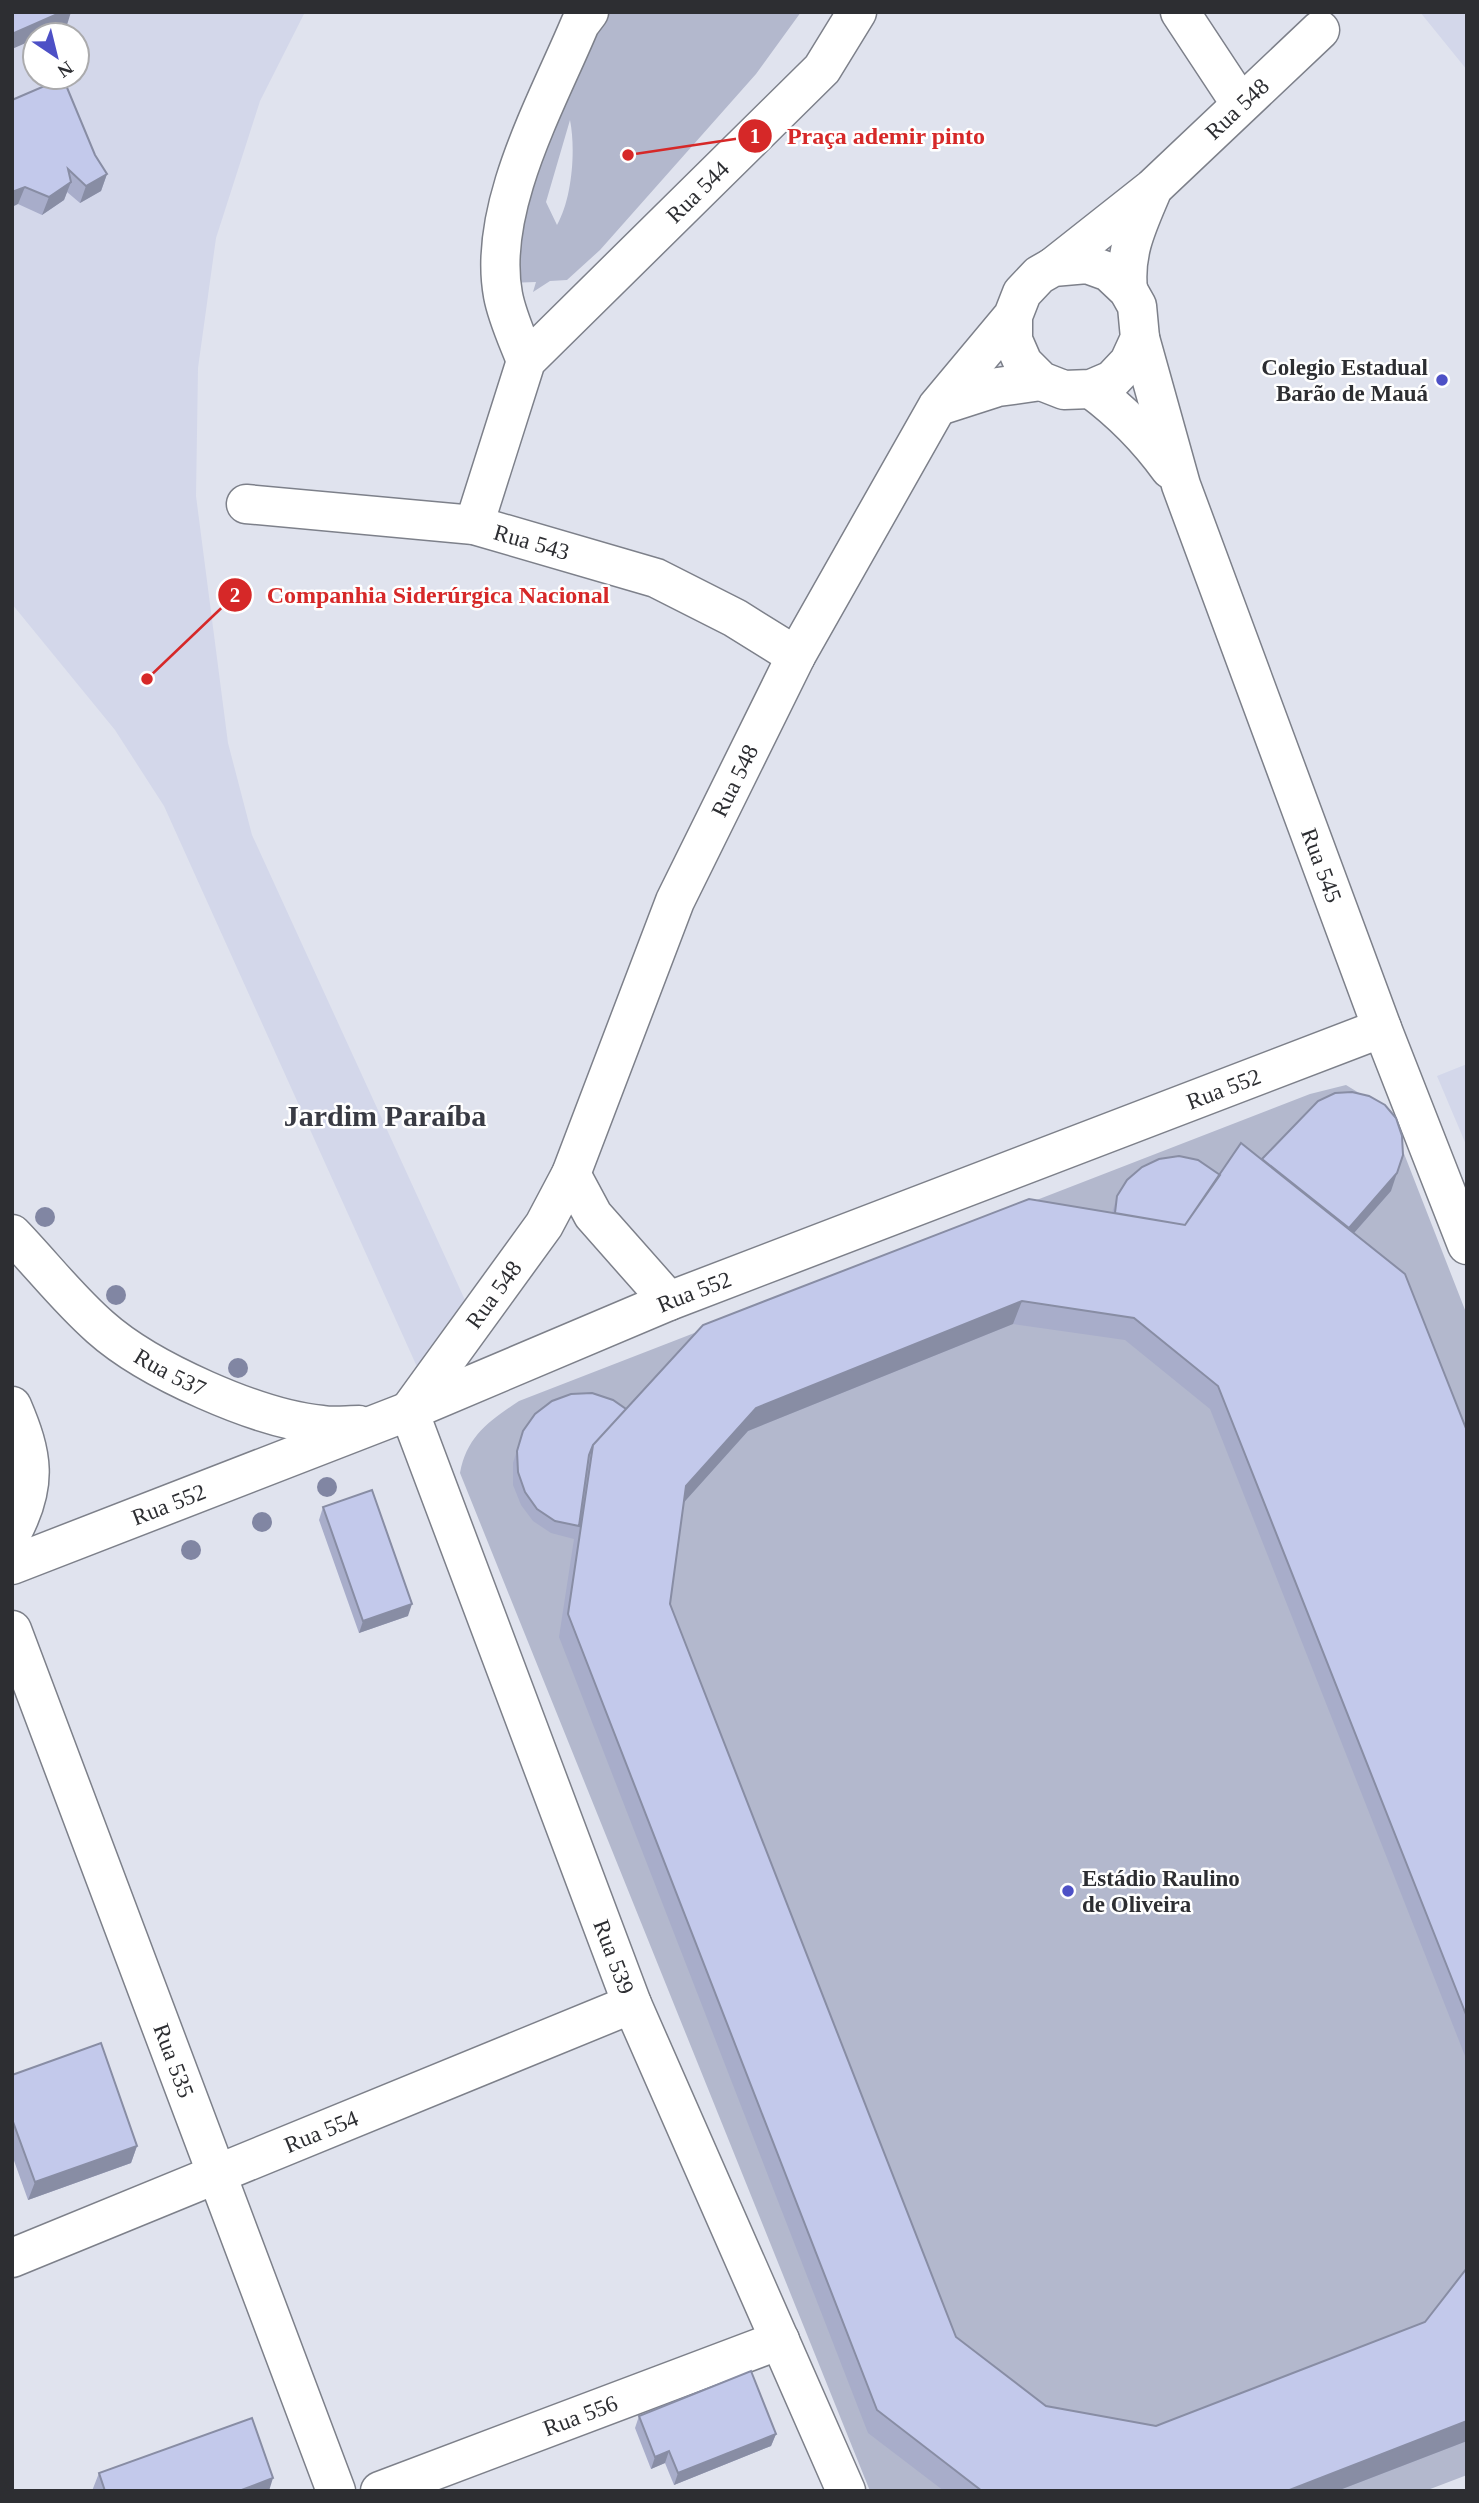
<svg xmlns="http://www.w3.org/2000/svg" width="1479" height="2503" font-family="Georgia,serif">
<rect width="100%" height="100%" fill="#e0e3ee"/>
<path fill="#d3d7ea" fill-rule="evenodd" d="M12,12H305L260,101L216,238L198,368L196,496L228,743L252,835L470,1311L418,1369L164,806L115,730L12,604ZM35,35H77V77H35Z
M1420,12H1467V70Z
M1467,1064V1147L1437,1076Z"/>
<path fill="#b3b8cd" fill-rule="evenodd" d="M603,12H801L756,74L600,250L567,280L550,281L533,292L536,282L506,283L516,196ZM570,120C576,150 572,199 557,225L546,202Z
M1346,1085L1387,1110L1467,1315V2475L1425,2491H870L460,1473C467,1436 489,1421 519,1401L1310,1094Z"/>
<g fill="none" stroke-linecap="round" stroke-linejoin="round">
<g stroke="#7d808a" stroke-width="41">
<g id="street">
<path d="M1180,12L1240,103"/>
<path id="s1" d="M1053,267L1153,188L1320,30"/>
<path d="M1128,290C1124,253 1137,226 1151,193"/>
<path id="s2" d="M1140,338L1181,485L1382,1028L1467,1245"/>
<path d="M526,361C518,340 507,317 503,295C487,208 547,103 580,24L589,12"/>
<path d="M1091,389C1122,412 1147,437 1170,469"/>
<path d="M939,406L998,387L1041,381"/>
<path id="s3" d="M246,504L474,525L656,578L735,618L796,656"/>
<path id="s4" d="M474,525L526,361L822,69L857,12"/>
<path d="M571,1174L593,1215L669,1301"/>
<path id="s5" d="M12,1234C41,1264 68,1299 100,1327C148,1370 258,1419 322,1425C334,1427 347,1425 359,1425"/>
<path d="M12,1406C33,1455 38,1484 12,1533"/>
<path id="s6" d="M409,1411L544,1225L571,1174L675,901L796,656L937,407L1013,316L1022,293L1039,275L1053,267L1087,264L1109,272L1128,290L1137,306L1140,338L1129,362L1112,380L1091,389L1064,390L1041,381L1023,363L1013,340V316"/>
<path id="s7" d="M409,1411L632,2004L846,2491"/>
<path id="s8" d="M12,1565L409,1411L669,1301L1382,1028"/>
<path id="s9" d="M12,1630L336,2491"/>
<path id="s10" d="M12,2258L632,2004"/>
<path id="s11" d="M380,2491L780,2340"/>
</g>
</g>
<path stroke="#999ba3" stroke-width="4.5" stroke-dasharray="5 3.5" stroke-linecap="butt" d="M1466,2491L1467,2490"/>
<use href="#street" stroke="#fff" stroke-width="38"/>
</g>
<g fill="#8186a3">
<circle cx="45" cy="1217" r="10"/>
<circle cx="116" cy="1295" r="10"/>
<circle cx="238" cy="1368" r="10"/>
<circle cx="327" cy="1487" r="10"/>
<circle cx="262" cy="1522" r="10"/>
<circle cx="191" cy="1550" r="10"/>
</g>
<path fill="#a8adca" d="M12,100L95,155L107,174L101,191L80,203L67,192L64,200L42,215L18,204Z
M1262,1159L1391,1191L1354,1233L1467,1431V2061L1210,1409L1125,1340L1013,1324L748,1431L684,1502L670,1604L956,2337L1046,2406L1156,2426L1467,2441L1337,2491H944L868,2433L559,1637L574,1539L551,1533L533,1521L521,1505L513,1485V1463L523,1431L626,1409L1112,1213L1117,1196L1220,1175Z
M323,1507L408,1616L359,1633L319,1520Z
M12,2075L137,2146L131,2163L28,2200L12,2155Z
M639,2416L776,2434L771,2446L674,2485L665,2463L651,2469L635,2428Z
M99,2473L269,2491H92Z"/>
<path fill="#888da4" d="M62,12H71L67,25L44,35H35V39L12,49V34Z
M107,174L101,191L80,203L86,186Z
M71,182L64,200L42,215L49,197Z
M25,187L18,204L12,207V192Z
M1397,1173L1391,1191L1339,1250L1345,1232Z
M1022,1301L1013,1324L748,1431L678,1509L686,1486L756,1408Z
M412,1604L408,1616L359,1633L363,1621Z
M137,2146L131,2163L28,2200L35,2182Z
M1467,2421V2441L1337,2491H1287Z
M776,2434L771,2446L674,2485L678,2473Z
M669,2451L665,2463L651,2469L655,2457Z
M273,2478L269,2491H239Z"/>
<path fill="#c3c9eb" stroke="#888da4" stroke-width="2" d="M12,12H62L12,34Z
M63,78L95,155L107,174L86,186L68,169L71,182L49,197L25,187L12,192V100Z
M1352,1092L1369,1096L1385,1105L1396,1118L1402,1136L1403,1155L1397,1173L1349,1228L1262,1159L1318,1101L1335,1093Z
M1241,1143L1405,1274L1467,1431V2017L1218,1386L1134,1318L1022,1301L756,1408L686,1486L670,1604L956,2337L1046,2406L1156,2426L1425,2322L1467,2268V2421L1287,2491H982L877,2410L568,1614L593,1445L703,1325L1029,1199L1185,1225Z
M1179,1156L1198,1160L1220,1175L1185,1225L1115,1213L1117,1196L1127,1180L1142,1167L1159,1159Z
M592,1393L613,1400L626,1409L593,1445L589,1455L579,1526L555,1521L537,1509L525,1492L518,1472L517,1451L523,1431L535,1414L552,1401L571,1394Z
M372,1490L412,1604L363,1621L323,1507Z
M101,2043L137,2146L35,2182L12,2119V2075Z
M751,2371L776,2434L678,2473L669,2451L655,2457L639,2416Z
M252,2418L273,2478L239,2491H105L99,2473Z"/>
<g fill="#4d50c6" stroke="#fff" stroke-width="2.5">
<circle cx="1442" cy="380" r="7"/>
<circle cx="1068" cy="1891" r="7"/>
</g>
<g text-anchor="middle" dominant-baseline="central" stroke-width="5" stroke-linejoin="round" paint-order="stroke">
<g font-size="23" fill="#2d2e32" stroke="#fff">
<text stroke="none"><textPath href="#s1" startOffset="243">Rua 548</textPath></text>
<text stroke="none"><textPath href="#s4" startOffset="413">Rua 544</textPath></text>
<text stroke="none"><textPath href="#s3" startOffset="289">Rua 543</textPath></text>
<text stroke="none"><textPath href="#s6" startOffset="714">Rua 548</textPath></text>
<text stroke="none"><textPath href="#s2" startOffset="558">Rua 545</textPath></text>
<text stroke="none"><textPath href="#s8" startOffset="1302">Rua 552</textPath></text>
<text stroke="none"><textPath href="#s8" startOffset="735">Rua 552</textPath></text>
<text stroke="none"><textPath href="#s6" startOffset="144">Rua 548</textPath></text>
<text stroke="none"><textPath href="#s5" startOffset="212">Rua 537</textPath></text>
<text stroke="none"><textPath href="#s8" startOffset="168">Rua 552</textPath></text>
<text stroke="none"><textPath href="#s7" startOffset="583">Rua 539</textPath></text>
<text stroke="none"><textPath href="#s9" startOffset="460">Rua 535</textPath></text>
<text stroke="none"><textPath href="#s10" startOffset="334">Rua 554</textPath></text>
<text stroke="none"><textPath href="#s11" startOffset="214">Rua 556</textPath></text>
</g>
<g font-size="23" font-weight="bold" fill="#2d2e32" stroke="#fff" text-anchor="end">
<text x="1428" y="367">Colegio Estadual<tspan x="1428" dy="26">Barão de Mauá</tspan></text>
<text x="1082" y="1878" text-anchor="start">Estádio Raulino<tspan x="1082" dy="26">de Oliveira</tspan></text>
</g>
<g font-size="30" font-weight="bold" fill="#393b44" stroke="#fff">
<text x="385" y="1115">Jardim Paraíba</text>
</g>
</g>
<path fill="none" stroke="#d62828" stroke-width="2.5" d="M628 155L755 136M147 679L235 595"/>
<g fill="#d62828" stroke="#fff" stroke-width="2.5">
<circle cx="628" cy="155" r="7"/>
<circle cx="147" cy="679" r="7"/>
<circle cx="755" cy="136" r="18"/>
<circle cx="235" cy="595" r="18"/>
</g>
<g font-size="21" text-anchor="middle" font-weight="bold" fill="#fff">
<text x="755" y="143">1</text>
<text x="235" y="602">2</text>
</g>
<g font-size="24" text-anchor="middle" font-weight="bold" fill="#d62828" stroke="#fff" stroke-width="5" stroke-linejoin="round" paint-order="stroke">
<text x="886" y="144">Praça ademir pinto</text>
<text x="438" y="603">Companhia Siderúrgica Nacional</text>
</g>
<rect width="1479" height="2503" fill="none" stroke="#2d2e32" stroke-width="28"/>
<g transform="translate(56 56) rotate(145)"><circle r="33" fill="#ffffff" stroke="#ababad" stroke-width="2"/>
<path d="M0-5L12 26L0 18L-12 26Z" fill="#4d50c6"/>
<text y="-10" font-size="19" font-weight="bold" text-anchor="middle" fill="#2d2e32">N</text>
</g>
</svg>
